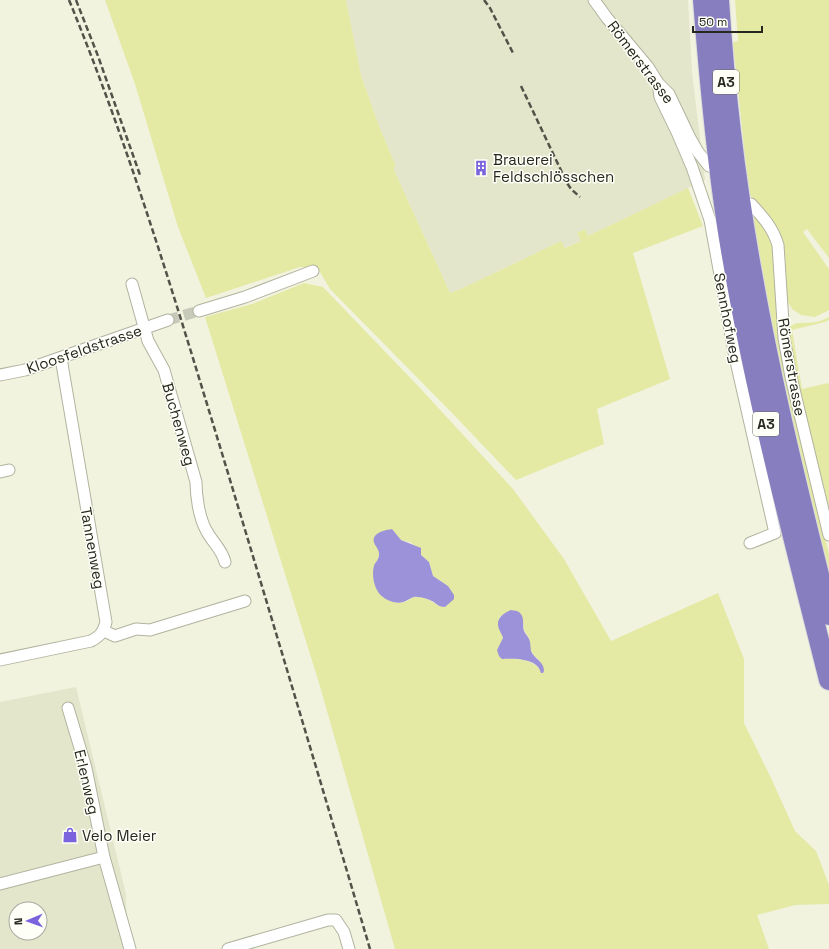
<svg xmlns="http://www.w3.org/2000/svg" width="829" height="949" font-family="'Space Grotesk',sans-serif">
<rect width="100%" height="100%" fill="#f1f3df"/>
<path fill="#e4e6cb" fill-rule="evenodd" d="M346,0H688L692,72L705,180L588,236L585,229L577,233L581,241L564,248L561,241L463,288L450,293L394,170L395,164L379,126L361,75Z
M76,687L126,894L127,949H0V702ZM16,909H40V933H16Z"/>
<path fill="#e4e9a4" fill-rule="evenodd" d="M105,0H346L361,75L379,126L395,164L394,170L450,293L463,288L561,241L565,248L581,241L577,233L585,229L588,236L688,188L703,226L633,253L670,379L597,409L604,444L516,480L453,414L330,289L317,267H300L206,298L178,227L135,84Z
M735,0H829V258L807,229L803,232L829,269V310L815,317L801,315L792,309L787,300L785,255L780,234L771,219L749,194L733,42L738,41Z
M752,214C770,226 771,240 776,260L803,446L829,554V578L798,448L778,356Z
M304,283L323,287L419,387L513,489L564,559L611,641L718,593L744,659V723L771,778L795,831L816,851L829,885V904L795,905L757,915L769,949H395L319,683L205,317L252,304ZM392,529L401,540L410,542L417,547L421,555L429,562L433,576L448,586L445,607C435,607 428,595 416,597C413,597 409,599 407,601C398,605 391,601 383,597L374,567ZM500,616L523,620L524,630L529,638L530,649L533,654L540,661V669C531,659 515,658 502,659C503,652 504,645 503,638C502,627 495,631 500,616Z
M829,317V320L825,322L792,330L802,389L828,383L829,385V516L799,389L788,329C794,320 807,324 816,322C821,321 825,319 829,317Z"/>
<path fill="#9b92d9" d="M392,529L401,540L421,548V555L429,562L433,576L448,586L454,595V599L445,607C439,607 437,604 432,601C428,599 422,597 417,597C412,596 408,601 403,602C397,604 388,601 383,597C375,592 371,576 374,566C375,562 379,560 379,555C380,548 370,543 375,536C379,531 387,530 392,529Z
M511,610C514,611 517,610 520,613C525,618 522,625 524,631C525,634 528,636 529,639C531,643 530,647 531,651C534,659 544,661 544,671L543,673H541C538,658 514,658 502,659L499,656L497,650L503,638C502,634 500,632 499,629C495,619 503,613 511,610Z"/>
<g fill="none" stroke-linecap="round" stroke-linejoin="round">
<path stroke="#c8cab9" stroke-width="11" stroke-dasharray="11 5.5" stroke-linecap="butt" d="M168,320L199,311"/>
<g stroke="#b1b39f" stroke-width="13">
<path id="minor" d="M594,0L607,18L648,67L658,83L669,94L690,138L698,152L709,166
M658,83L660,97L677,132L692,167L710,220L735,357L775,533L750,543
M751,204C763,217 773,228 778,245L784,338L791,377L829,535
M132,284L148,341L164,370L196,482C196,496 199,517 206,530C212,542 222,549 225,562
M199,311L245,297L313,271
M0,375L25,370L168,320
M0,472L9,470
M104,631L115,636L136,629L150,630L245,601
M0,660L91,641C100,636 103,633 106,622L61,358
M68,708L86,768L104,857L130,949
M0,884L104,857
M228,949L328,920H336L344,932L349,949"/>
</g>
<g stroke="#dcdcdb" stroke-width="22">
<path id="motorway" d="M703,0C709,77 716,155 728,232C752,383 792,532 829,680
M719,0C725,93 736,186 753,278C773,391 801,503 829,615"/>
</g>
<use href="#minor" stroke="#fff" stroke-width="11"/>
<use href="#motorway" stroke="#877ebf" stroke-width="20"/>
<path stroke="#515248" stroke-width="2.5" stroke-dasharray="6 3" stroke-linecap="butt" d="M69,0C129,146 175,299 221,450C271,616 321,783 370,949
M76,0L98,56L140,175
M484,0L490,8L513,53
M521,86L567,183L571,189L580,197"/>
</g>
<defs>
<g id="building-bare" transform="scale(1.2)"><path d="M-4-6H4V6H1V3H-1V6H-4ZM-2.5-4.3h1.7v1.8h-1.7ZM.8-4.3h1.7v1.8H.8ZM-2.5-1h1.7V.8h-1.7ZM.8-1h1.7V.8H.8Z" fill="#7c63de" stroke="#fefff7" stroke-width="2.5" paint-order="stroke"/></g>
<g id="shop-bare" transform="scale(1.2)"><path d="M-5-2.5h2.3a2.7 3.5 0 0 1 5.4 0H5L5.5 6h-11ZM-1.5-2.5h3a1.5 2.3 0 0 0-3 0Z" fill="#7c63de" stroke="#fefff7" stroke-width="2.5" paint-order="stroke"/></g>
</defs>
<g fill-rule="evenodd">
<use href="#building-bare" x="481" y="168"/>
<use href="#shop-bare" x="70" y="835"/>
</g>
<g text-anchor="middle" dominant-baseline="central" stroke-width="3" stroke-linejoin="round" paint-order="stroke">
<g fill="#fefff7" stroke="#676860" stroke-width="1">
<rect x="713" y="70" width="26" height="24" rx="3"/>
<rect x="753" y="412" width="26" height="24" rx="3"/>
</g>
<g font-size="14" font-weight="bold" fill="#26271f">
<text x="726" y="82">A3</text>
<text x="766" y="424">A3</text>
</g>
<g font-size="15" fill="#26271f" stroke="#fefff7">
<text transform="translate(641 62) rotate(53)">Römerstrasse</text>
<text transform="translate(728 318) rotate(79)">Sennhofweg</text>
<text transform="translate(84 349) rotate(-19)">Kloosfeldstrasse</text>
<text transform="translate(792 367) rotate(80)">Römerstrasse</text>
<text transform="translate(179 424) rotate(74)">Buchenweg</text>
<text transform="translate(93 548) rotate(80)">Tannenweg</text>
<text transform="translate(87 782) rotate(77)">Erlenweg</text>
</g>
<g font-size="15" fill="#26271f" stroke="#fefff7" text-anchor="start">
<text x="493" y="159">Brauerei<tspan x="493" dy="17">Feldschlösschen</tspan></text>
<text x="82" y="835">Velo Meier</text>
</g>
</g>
<g transform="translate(28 921) rotate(268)"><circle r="19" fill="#fefff7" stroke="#a8a9a1"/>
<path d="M0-3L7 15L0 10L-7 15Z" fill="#7c63de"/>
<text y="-6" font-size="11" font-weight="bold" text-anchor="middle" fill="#26271f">N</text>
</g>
<path d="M693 26v6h69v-6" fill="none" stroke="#26271f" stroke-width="2"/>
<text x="699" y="26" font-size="12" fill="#26271f" stroke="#fefff7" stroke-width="3" paint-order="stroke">50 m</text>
</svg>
